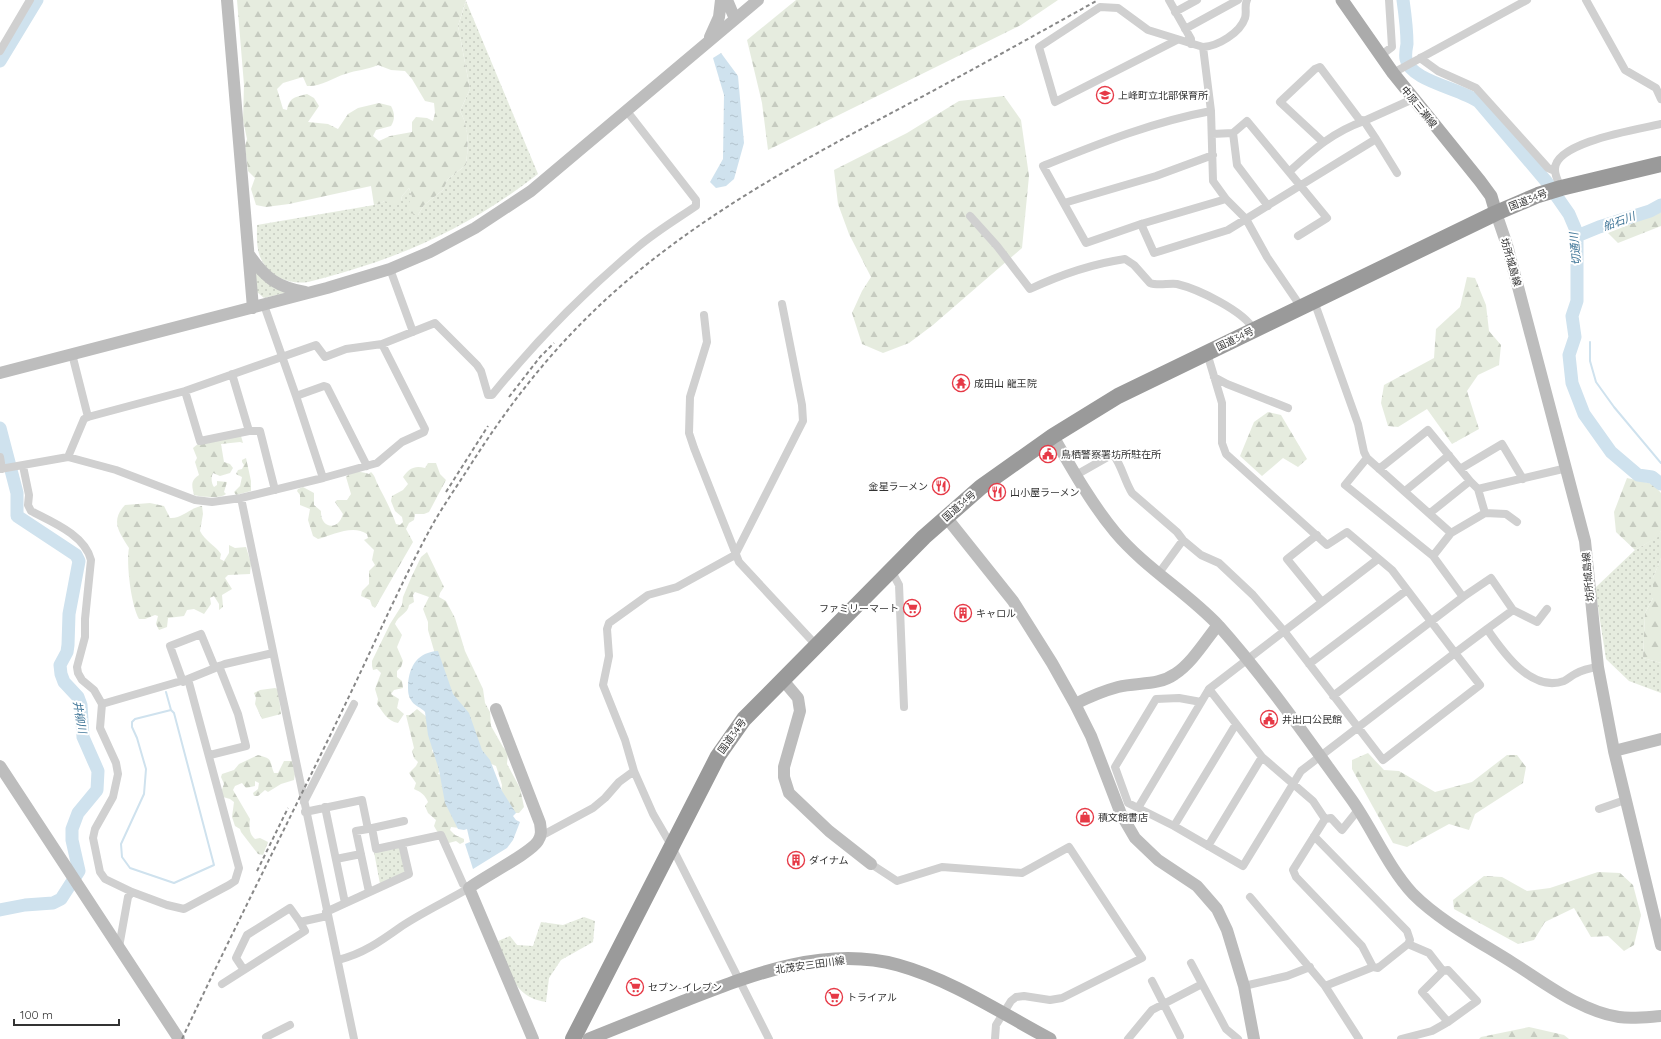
<svg xmlns="http://www.w3.org/2000/svg" width="1661" height="1039" font-family="Quicksand,'Noto Sans JP',sans-serif">
<defs>
<pattern id="green-dots" width="8" height="8" patternUnits="userSpaceOnUse"><rect width="8" height="8" fill="#e6ecdf"/><path d="M2 2h.1M6 6h.1" fill="none" stroke="#c6cbc0" stroke-width="1.8" stroke-linecap="round"/></pattern>
<pattern id="forest-firs" width="22" height="20" patternUnits="userSpaceOnUse"><rect width="22" height="20" fill="#e6ecdf"/><path d="M5 1l3.5 6h-7zM16 11l3.5 6h-7z" fill="#c6cbc0"/></pattern>
<pattern id="water-ripples" width="26" height="14" patternUnits="userSpaceOnUse"><rect width="26" height="14" fill="#cfe2ee"/><path d="M2 4q2-2 4 0t4 0M15 11q2-2 4 0t4 0" fill="none" stroke="#b2c2cd"/></pattern>
</defs>
<rect width="100%" height="100%" fill="#fff"/>
<path fill="url(#green-dots)" d="M466,1L538,174C466,230 396,260 308,282C290,285 270,277 261,259C256,249 257,236 257,225L380,204L384,201H401L402,196L409,188L418,215L424,205L443,190L448,179L466,165C468,146 470,129 460,111L470,89L458,26Z
M255,269L289,292L264,298L257,292Z
M1661,531V558L1653,578V598L1645,613L1643,658L1661,663V693L1629,681L1606,659L1595,588L1635,550L1657,537Z
M399,846L405,873L380,884L374,852Z
M584,917L595,921L593,942L561,960L549,978L546,1002C512,997 509,969 498,941L510,936L517,945L533,946L541,922L563,925Z"/>
<path fill="url(#forest-firs)" fill-rule="evenodd" d="M237,0H466L458,26L470,89L460,111C470,129 468,146 466,165L448,179L443,190L424,205L418,215L410,213L407,207L412,197L409,188L402,196L401,201L395,204L384,201L380,204L374,205L371,186L289,204L266,207L256,205L251,189L255,178L248,171L245,146L247,139L243,120L244,85ZM378,65L391,70L405,71L412,79L425,101L434,103L435,113L433,121L427,118L416,117L412,122V132L390,136L379,141L373,136L376,130L391,126C395,119 395,114 391,106L379,103L358,108L348,114L338,129L328,124L308,122L319,106L314,98L307,94C296,97 289,97 287,110L283,109L277,89L283,83L303,77L307,86C320,87 333,78 345,74C357,70 366,70 378,65Z
M796,0H1058L1021,25L768,150L762,103L747,40Z
M1004,96L1021,120L1029,176L1022,248L933,325L909,343L883,353L862,344L852,313L862,291L871,277L849,234L838,204L834,170L907,133L959,101Z
M1661,212V226L1618,243L1608,233Z
M1467,277L1475,278L1486,305L1489,331L1501,345L1499,365L1478,375L1467,391L1479,429L1452,444L1427,409L1398,427L1388,426L1381,403L1384,385L1434,358L1436,329L1460,307Z
M1268,412L1281,415L1307,459L1298,467L1283,458L1262,476L1240,456L1254,422Z
M241,436L243,443L240,442L221,444L224,462L230,464L233,468L230,473L220,476L213,473C211,477 211,483 214,487L217,485V481L227,482L224,492L226,494C220,499 202,497 194,495C192,486 190,481 199,475L195,462L197,458L193,448L199,443Z
M246,458L251,481V491L236,495L234,492L240,486L242,477L236,474L238,470L242,469L244,465L242,462V460Z
M428,463H436L440,474L446,480L429,512L424,514H415L414,520L409,523L406,529L413,542L375,608L372,606L370,600L361,596L362,591L369,584V571L375,565L372,560L374,550L364,540L368,538L367,534C353,524 332,535 318,539L313,536L308,520L310,509L300,505V495L297,491L298,489L303,487L314,493V505L321,511C320,528 338,532 343,514L335,502L337,500H347L351,494L346,477C352,470 360,471 369,474L371,472C375,476 375,478 377,483C384,497 391,509 396,524L400,525L403,522L402,517L395,511L391,501L392,496L403,490L408,484L403,477C409,468 415,465 425,468Z
M1627,478L1653,484L1661,493V531L1658,537L1635,550L1616,532L1614,512Z
M150,503L164,506L170,518C182,519 191,507 202,506L203,514L200,531C205,541 215,545 221,554L220,559L224,561L229,553V545L235,548L246,547L251,563L250,574L228,575L225,578L232,589L222,595L223,607L219,610V604L214,596L210,598L211,604L204,614L194,609L187,610L184,616L168,618L167,627L159,630L156,624L158,616L155,615L145,619H139C131,605 126,563 129,548C119,532 110,521 125,505Z
M427,552L444,587L440,593L439,597L446,601L455,618L465,651L483,689L485,703L490,712L491,726L503,747L508,752L507,764L520,788L524,807L519,813H512L501,794L502,785L496,766L489,763L463,717L435,654L428,630V622L423,609L429,597L415,592L413,595L414,602L409,605C408,614 398,615 395,624L402,635L397,647L403,661L401,667L397,671V677L402,681L403,688L394,690L391,694L399,699L397,708L404,714L398,723C387,721 383,712 377,704L378,699L375,689L381,673L377,669L373,670L372,666V661L390,624L402,605L403,597L411,578L421,557Z
M1661,558V663L1643,658L1645,613L1653,598V578Z
M275,688L278,689L281,714L262,719L255,704L256,698L254,693L260,690Z
M417,709L428,718L435,748L432,750L433,753L437,752L440,770L438,774L442,775L460,828L451,827L450,830L455,835L464,839V842L460,844L456,841L449,843C443,839 437,832 434,826L436,820L428,813L425,806L428,802C425,795 421,792 414,789L416,783L409,773L416,766L418,762L414,758L412,751L414,748L406,715H410Z
M1368,753L1384,770L1399,771L1435,792L1472,782L1507,755H1517L1526,767L1523,783L1475,814L1469,830L1449,824L1407,847L1393,843L1352,769V760Z
M258,755C274,759 269,761 274,773H278L284,761H292L295,774L294,780L281,784L268,792L265,790L258,796H254L253,793L258,789L259,783L255,781V786L246,788L242,783L235,786L233,790L250,819C249,826 249,834 255,839L260,838L268,842L263,855L258,854L241,832L240,829L235,826L232,817L234,802L230,799L223,797L221,792L224,784L221,777L222,774L234,770L239,764Z
M1598,872L1620,873L1633,885L1641,915L1634,945L1624,951L1608,936L1591,937L1574,908L1545,922L1534,940L1518,944L1454,909L1453,900L1484,876L1502,877L1527,891L1550,888Z
M1529,1027L1564,1035L1569,1039H1479L1481,1037Z"/>
<path fill="url(#water-ripples)" d="M721,53L738,76L744,143L734,179L726,186L716,188L710,182L723,159L724,95L713,58Z
M438,651L453,694L469,713L482,750L490,760L502,791L516,813L513,816L516,820L520,822L513,840L507,848L473,869L465,844L470,842L467,829L464,830L458,829L445,803L439,770L428,735L425,712C422,708 413,705 411,700C408,696 408,690 408,685C409,666 418,652 438,651Z"/>
<g fill="none" stroke-linecap="round" stroke-linejoin="round">
<path stroke="#cfe2ee" stroke-width="2" d="M1590,342V361L1596,382L1614,407L1661,463
M166,692L171,710L135,719L132,722V727L137,738L146,769L144,794L121,844L122,857L130,868L174,883L214,865L174,713L171,710"/>
<path stroke="#cfe2ee" stroke-width="13" d="M1403,0C1405,14 1407,29 1407,44C1406,49 1405,54 1406,59C1410,81 1460,88 1479,102L1546,181L1569,214L1575,228L1577,236V301L1572,316L1575,337L1569,355L1572,383L1584,414L1611,452L1638,475L1652,477L1661,484
M0,61L37,0
M1577,236L1599,227L1650,211L1661,205
M0,428L17,493V516L76,555L79,561L69,614L68,645L67,652L60,665L61,674L64,682L78,697L81,705L83,737L98,771L97,790L78,813L72,829V840L79,871L61,899L53,903L25,905L0,910"/>
<path stroke="#d0d0d0" stroke-width="8" d="M1169,0L1191,39V44
M1586,0L1625,70L1656,88L1661,99
M1175,12L1197,0
M1185,29L1238,0
M1177,40L1055,102L1039,47L1100,7L1118,8L1148,30L1203,47C1218,46 1240,33 1245,18C1247,12 1244,6 1247,0
M1203,47L1211,111L1213,181L1226,199L1246,219L1267,257L1301,307
M0,51L30,0
M1380,56L1392,47L1389,0
M1420,58L1438,71L1476,88L1548,168L1555,171
M1393,73L1527,0
M1211,111C1152,122 1098,144 1043,166L1086,243L1141,224L1226,199
M1233,133L1237,165L1268,206
M1212,134L1233,133L1247,121L1327,218L1298,236
M1376,139L1397,173
M1323,142L1280,102L1315,69L1320,67L1359,119L1364,121
M1290,171C1314,149 1333,132 1364,121
M1561,188C1559,183 1555,176 1555,170C1553,142 1640,129 1661,124
M1064,203L1156,176L1213,155
M970,216L997,246L1030,289C1060,275 1091,264 1125,259L1134,265L1150,283C1157,286 1169,283 1177,284C1198,289 1244,311 1254,330
M1141,224L1154,253L1228,230L1376,139L1364,121L1413,99
M390,269L413,332
M1314,301L1358,424L1364,452L1367,458L1451,533
M704,315L707,342L690,397L689,433L694,448L739,562L816,645
M72,354L88,417
M232,374L249,431
M1214,377L1227,384L1288,408
M185,391L200,441L249,431H260L275,490
M296,396L324,386L327,387L367,466
M0,457L2,469
M68,457L84,419L88,417L185,391L316,345L325,357L346,349L382,344L435,323L477,365L481,371L488,395H492C536,341 586,290 639,246C657,231 677,219 696,206V200L626,110
M1367,458L1345,485L1433,556
M23,466L29,495L28,505L31,511C52,522 85,535 91,560L85,619V637L77,667L78,673L82,680L94,690L102,704L100,728L116,763L118,774L113,797L95,829L93,838L100,872L105,879L132,892L167,905L184,909L229,885L235,881L239,868L188,679L102,704
M0,469L68,457L116,470L195,500L212,502L241,498L323,478L296,396L264,305
M1379,469L1428,430L1470,481
M1460,469L1502,444L1523,479
M1076,475L1113,454C1122,466 1124,480 1132,493L1177,532L1183,540L1201,555L1219,563L1253,595L1284,631L1383,760L1480,685L1455,653L1487,629C1503,652 1531,693 1564,681C1568,679 1571,676 1575,674C1582,670 1590,668 1598,667
M323,478L377,463L402,442L424,432L425,429L382,344
M1405,491L1449,455
M241,498L354,1039
M1430,513L1470,481L1478,489L1567,468
M1485,513L1506,514L1517,522
M1317,535L1287,559L1322,602
M891,570L899,585L904,707
M1159,573L1183,540
M1463,597L1491,578L1513,610L1487,629
M1513,610L1537,622L1547,609
M1309,664L1407,590
M188,679L225,664L273,653
M183,682L170,646L201,634L215,668
M1209,689L1262,757L1313,801L1325,819
M1333,696L1463,597L1433,556L1451,533L1485,513L1478,489
M1201,702L1179,698L1156,699L1115,767L1128,803L1174,826L1243,866L1301,771L1455,653L1392,570L1347,532L1327,545L1226,454L1222,443V403L1207,353
M210,755L246,746L238,714L219,666
M634,771L625,740L603,685L609,656L607,629L609,623L648,595L677,587L735,555L803,421L802,405L782,304
M304,802L354,704
M325,807L345,903
M1138,808L1209,689L1378,559
M1599,809L1625,800
M1358,810L1342,830L1331,818L1325,819L1293,870L1296,877L1362,946L1373,967
M305,812L362,800L368,829L356,831L369,892
M1174,826L1236,724
M368,829L404,821
M541,836L593,808L605,798L619,782L634,771L653,814L671,845L769,1039
M1314,836L1407,931L1410,940L1408,944L1378,968L1373,967L1325,986
M1208,846L1262,757
M336,859L361,854
M871,864L897,881L942,867L1022,873L1069,847L1142,958L1062,998L1050,1000L1024,996L1016,997L1011,1001L996,1025L995,1039
M1250,897L1325,986L1359,1039
M326,912L409,874L402,844
M119,947L128,897L132,892
M338,960C363,954 381,941 402,926C423,912 447,901 469,888L463,884L441,835L376,849L372,828
M1191,963L1226,1029L1238,1039
M244,970L236,958L247,935L290,908L300,922L327,916
M1443,971L1422,992L1448,1022
M1152,981L1180,1036
M222,984L305,931L300,922
M1244,986L1287,976L1310,967
M267,1039L266,1037L290,1025
M1128,1039L1152,1010L1202,984
M1401,1039L1432,1031L1448,1022L1477,1001L1448,970L1443,971L1429,953L1408,944"/>
<path stroke="#bdbdbd" stroke-width="12" d="M227,0L253,308
M727,0L735,19
M710,37L719,17L721,0
M1496,213L1507,245L1585,541L1598,667L1614,751L1661,945
M250,256C266,279 278,287 305,292
M0,373L327,288L390,269L430,252L475,228L531,191L758,0
M1053,436C1072,469 1091,503 1115,532C1145,568 1187,592 1219,626C1267,680 1309,741 1352,800C1373,830 1388,867 1413,894C1441,922 1480,942 1513,963C1545,983 1580,1011 1619,1017C1632,1019 1647,1017 1661,1016
M946,517L1013,601L1052,663L1075,704L1091,736L1121,814L1135,838L1158,860L1197,886L1217,909L1227,930L1244,986L1254,1039
M782,679L798,698L800,711L784,767V777L789,793L829,831L871,864
M1075,704C1089,697 1103,691 1118,687C1138,682 1158,686 1175,674C1192,663 1205,641 1218,625
M496,709L540,823C541,830 542,835 538,841C531,853 483,877 469,888L533,1039
M1614,751L1661,739
M0,766L179,1039"/>
<path stroke="#ababab" stroke-width="13" d="M1342,0L1393,73L1480,181L1491,196L1496,213
M589,1039C621,1026 652,1014 684,1001C751,975 825,945 898,965C952,980 1001,1013 1050,1039"/>
<path stroke="#9a9a9a" stroke-width="16" d="M573,1039L718,756L744,719L924,537L981,487L1053,436L1118,396L1496,213L1538,195L1561,188L1661,164"/>
<path stroke="#888" stroke-width="2" stroke-dasharray="4 3" stroke-linecap="butt" d="M509,397L540,357L554,343
M446,492L488,426
M257,871L288,808
M182,1039C233,930 288,823 340,715C370,654 396,593 428,533C439,512 453,492 466,472C512,399 558,341 622,285C711,208 812,155 914,101C976,68 1037,34 1098,0"/>
</g>
<defs>
<g id="school-ring" transform="scale(0.9)"><circle r="9.5" fill="#fff" stroke="#e63946" stroke-width="1.5"/><path d="M0-5L7-2L0 1L-7-2ZM-4 1L0 2.5L4 1V4Q0 6-4 4Z" fill="#e63946"/></g>
<g id="temple-ring" transform="scale(0.9)"><circle r="9.5" fill="#fff" stroke="#e63946" stroke-width="1.5"/><path d="M0-6L5-2H3V0L6.5 2.5H4V6H1.5V3h-3V6H-4V2.5H-6.5L-3 0V-2H-5Z" fill="#e63946"/></g>
<g id="civic-ring" transform="scale(0.9)"><circle r="9.5" fill="#fff" stroke="#e63946" stroke-width="1.5"/><path d="M-.6-6.5H3V-4.5H.6V-3L4-1V1h2V6H-6V1h2V-1L-.6-3ZM-1.2 2.5V6h2.4V2.5Z" fill="#e63946"/></g>
<g id="restaurant-ring" transform="scale(0.9)"><circle r="9.5" fill="#fff" stroke="#e63946" stroke-width="1.5"/><path d="M-5-6h1v4h1v-4h1v4h1v-4h1v5L-1.5 .5V6h-2V.5L-5-1ZM5-6V6H3V1.5H1.5Q1.5-4 5-6Z" fill="#e63946"/></g>
<g id="supermarket-ring" transform="scale(0.9)"><circle r="9.5" fill="#fff" stroke="#e63946" stroke-width="1.5"/><path d="M-6-5.5h2.5l.6 2H6L4.5 2H-2.5L-4.4-4H-6ZM-1.5 3.2a1.3 1.3 0 1 0 .1 0ZM3 3.2a1.3 1.3 0 1 0 .1 0Z" fill="#e63946"/></g>
<g id="building-ring" transform="scale(0.9)"><circle r="9.5" fill="#fff" stroke="#e63946" stroke-width="1.5"/><path d="M-4-6H4V6H1V3H-1V6H-4ZM-2.5-4.3h1.7v1.8h-1.7ZM.8-4.3h1.7v1.8H.8ZM-2.5-1h1.7V.8h-1.7ZM.8-1h1.7V.8H.8Z" fill="#e63946"/></g>
<g id="shop-ring" transform="scale(0.9)"><circle r="9.5" fill="#fff" stroke="#e63946" stroke-width="1.5"/><path d="M-5-2.5h2.3a2.7 3.5 0 0 1 5.4 0H5L5.5 6h-11ZM-1.5-2.5h3a1.5 2.3 0 0 0-3 0Z" fill="#e63946"/></g>
</defs>
<g fill-rule="evenodd">
<use href="#school-ring" x="1105" y="95"/>
<use href="#temple-ring" x="961" y="383"/>
<use href="#civic-ring" x="1048" y="454"/>
<use href="#restaurant-ring" x="941" y="486"/>
<use href="#restaurant-ring" x="997" y="492"/>
<use href="#supermarket-ring" x="912" y="608"/>
<use href="#building-ring" x="963" y="613"/>
<use href="#civic-ring" x="1269" y="719"/>
<use href="#shop-ring" x="1085" y="817"/>
<use href="#building-ring" x="796" y="860"/>
<use href="#supermarket-ring" x="635" y="987"/>
<use href="#supermarket-ring" x="834" y="997"/>
</g>
<g text-anchor="middle" dominant-baseline="central" stroke-width="4" stroke-linejoin="round" paint-order="stroke">
<g font-size="10" fill="#333" stroke="#fff" text-anchor="start">
<text x="1118" y="95">上峰町立北部保育所</text>
<text x="974" y="383">成田山 龍王院</text>
<text x="1061" y="454">鳥栖警察署坊所駐在所</text>
<text x="928" y="486" text-anchor="end">金星ラーメン</text>
<text x="1010" y="492">山小屋ラーメン</text>
<text x="899" y="608" text-anchor="end">ファミリーマート</text>
<text x="976" y="613">キャロル</text>
<text x="1282" y="719">井出口公民館</text>
<text x="1098" y="817">積文館書店</text>
<text x="809" y="860">ダイナム</text>
<text x="648" y="987">セブン-イレブン</text>
<text x="847" y="997">トライアル</text>
</g>
<g font-size="10" fill="#333" stroke="#fff">
<text transform="translate(1419 107) rotate(51)">中原三瀬線</text>
<text transform="translate(1528 200) rotate(-21)">国道34号</text>
<text transform="translate(1511 262) rotate(74)">坊所城島線</text>
<text transform="translate(1235 339) rotate(-26)">国道34号</text>
<text transform="translate(959 506) rotate(-41)">国道34号</text>
<text transform="translate(1588 577) rotate(-95)">坊所城島線</text>
<text transform="translate(732 736) rotate(-54)">国道34号</text>
<text transform="translate(810 965) rotate(-8)">北茂安三田川線</text>
</g>
<g font-size="11" font-style="italic" fill="#3f7597" stroke="#fff">
<text transform="translate(1619 221) rotate(-20)">船石川</text>
<text transform="translate(1575 249) rotate(-95)">切通川</text>
<text transform="translate(80 717) rotate(80)">井柳川</text>
</g>
</g>
<path d="M14 1019v6h105v-6" fill="none" stroke="#333333" stroke-width="2"/>
<text x="20" y="1019" font-size="12" fill="#333333" stroke="#ffffff" stroke-width="3" paint-order="stroke">100 m</text>
</svg>
